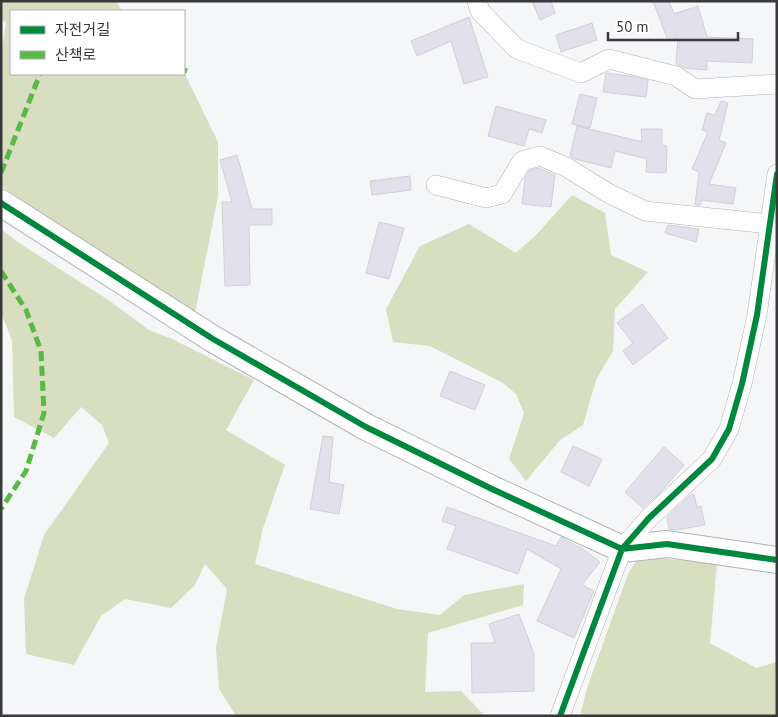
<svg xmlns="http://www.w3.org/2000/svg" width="778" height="717" font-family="'PT Sans','Noto Sans KR',sans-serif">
<rect width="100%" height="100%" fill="#f5f6f8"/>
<path fill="#d8dec0" d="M1,1H116L122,11H11V74H184V72L218,142V196L195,313L1,186V55L6,22L1,19Z
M572,195L605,213L611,255L648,272L615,309L613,351L596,380L583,425L560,440L526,481L509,459L524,413L516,394L503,383L430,346L393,342L386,309L420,246L469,224L516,253L537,234Z
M1,229L19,243L107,299L149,330L172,339L254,380L226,430L285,465L263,528L255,564L397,609L440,615L464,595L524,584L523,605L428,633L425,692L461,691L485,716H236L219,689L216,648L227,589L205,564L195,585L171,608L125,599L101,616L74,665L26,654L24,599L44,535L109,443L102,425L81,407L54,438L14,417L12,340L1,313Z
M639,556L717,564L710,643L756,668L777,662V716H580L587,688L628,574Z"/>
<path fill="#e2e0ea" stroke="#d1d1d3" d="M532,1H551L555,13L540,20Z
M653,1H669L674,14L698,6L707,37L753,39L752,63L707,61V70L685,68L676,64L678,38L668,41Z
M469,17L488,77L464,84L451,41L417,56L411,41Z
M592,23L597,40L561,52L556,35Z
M606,73L630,76L648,80L646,97L603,92Z
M580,94L597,98L590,128L572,124Z
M721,101L728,103L719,140L726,143L709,184L736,188L733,204L702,200L700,205H695L699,172L692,169L708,132L702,130L707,113L715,115Z
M496,106L546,120L542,133L529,129L524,146L488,136Z
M577,126L642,142L641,129H662V145L667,146L666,173L646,172L647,159L615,151L611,168L575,159L570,156Z
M237,155L252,209H272V225H249L250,285L225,286L222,202H232L220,160Z
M538,168L555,175L551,207L522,204L525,178L529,171Z
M410,176L411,190L372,195L370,181Z
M379,222L404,228L389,279L366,273Z
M668,225L699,229L696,242L665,233Z
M642,304L668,338L633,365L623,351L633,343L617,323Z
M450,371L485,385L475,410L440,396Z
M323,436L333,437L329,482L344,485L339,514L310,509Z
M573,446L602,459L589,486L561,472Z
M664,447L684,465L660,493L643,508L625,492Z
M694,494L697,508L701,506L705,525L676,530L669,529L667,517L690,495Z
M447,507L556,546L561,537L578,547L579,546L600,562L582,585L594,591L574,638L537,621L561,569L527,549L518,574L447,549L456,526L442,521Z
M519,614L534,654V691L472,693L471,643H495L489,624Z"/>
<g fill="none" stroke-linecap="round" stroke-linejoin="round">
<g stroke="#b2b2b4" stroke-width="20">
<path id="street" d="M477,1L480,11L517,49L581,73L609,59L676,76L695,89L777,84
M436,185L486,198L502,194L522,161L540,156L566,167L608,193L645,211L770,224
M560,716L622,549L649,518L712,459L729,429L742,384L757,315L777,174"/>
</g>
<g stroke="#b2b2b4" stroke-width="28">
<path id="secondary" d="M1,203L213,339L366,427L492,489L622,549L667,544L777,560"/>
</g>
<use href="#street" stroke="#fefefe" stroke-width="19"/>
<use href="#secondary" stroke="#fefefe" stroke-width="26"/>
<path stroke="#58b947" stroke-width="5" stroke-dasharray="10 5" stroke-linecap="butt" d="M184,70L187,71
M1,173L40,74
M1,271L26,310L41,351L44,413L26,471L1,509"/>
<g stroke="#fff" stroke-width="9">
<path id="cycleway" d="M1,203L213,339L366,427L492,489L622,549L667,544L777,560
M560,716L622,549L649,518L712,459L729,429L742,384L757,315L777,174"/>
</g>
<use href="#cycleway" stroke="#00873e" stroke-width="6"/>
</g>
<rect width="778" height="717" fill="none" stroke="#39393b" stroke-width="5"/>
<rect x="10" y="10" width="175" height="65" fill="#ffffff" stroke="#b0b0b1"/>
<rect x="20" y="26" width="25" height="8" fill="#00873e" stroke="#b0b0b1"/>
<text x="55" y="35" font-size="15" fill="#39393b">자전거길</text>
<rect x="20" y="51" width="25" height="8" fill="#58b947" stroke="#b0b0b1"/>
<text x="55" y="60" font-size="15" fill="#39393b">산책로</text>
<path d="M608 32v8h130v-8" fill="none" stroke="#39393b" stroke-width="2.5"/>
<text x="616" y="32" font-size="15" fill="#39393b" stroke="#ffffff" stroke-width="4" paint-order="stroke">50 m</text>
</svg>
